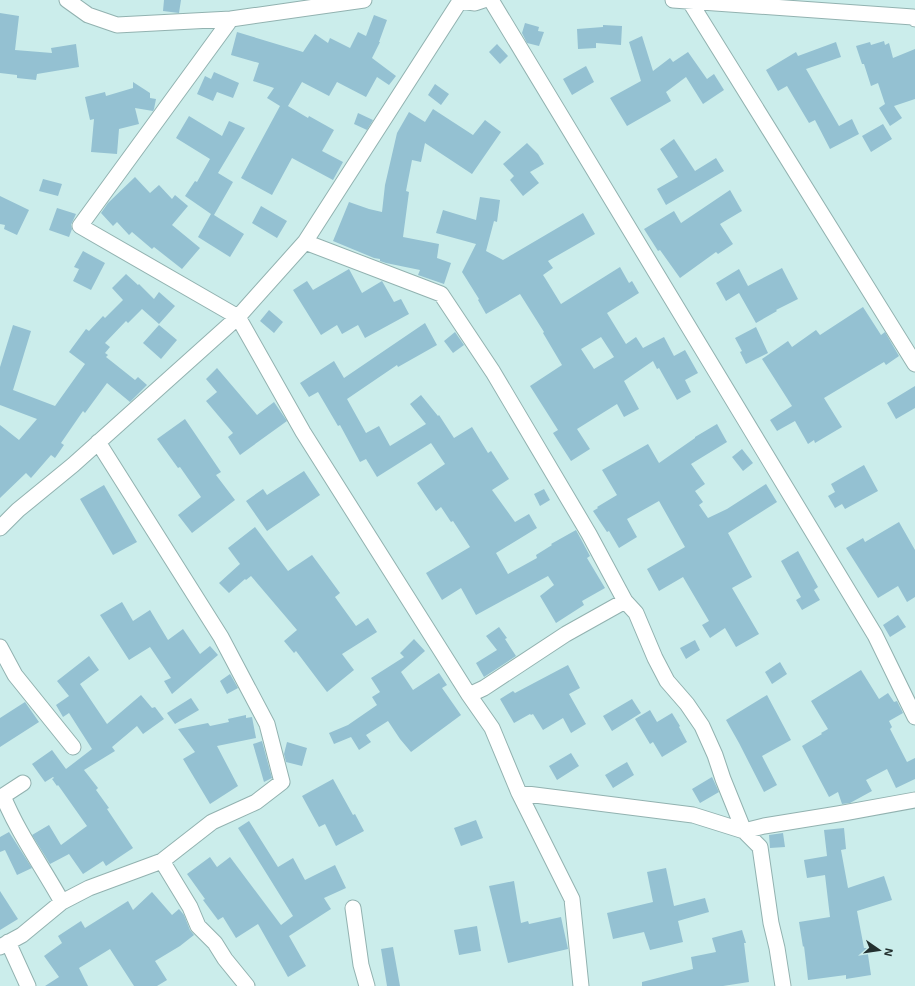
<svg xmlns="http://www.w3.org/2000/svg" width="915" height="986" font-family="'Exo 2',sans-serif">
<rect width="100%" height="100%" fill="#cbedeb"/>
<path fill="#94c1d2" fill-rule="evenodd" d="M164,0H181L179,13L163,11Z
M0,13L19,16L15,50L52,53L51,48L76,44L79,67L37,74L36,80L17,78V75L0,73Z
M374,15L387,20L379,42H380L372,58L396,76L389,85L377,77L366,97L337,82L329,96L302,82L288,106L308,118L309,116L334,130L322,151L343,162L333,180L292,158L272,195L241,178L280,106L267,98L274,88L253,81L259,63L231,55L237,32L303,52L315,34L328,43L330,38L350,48L358,32L366,36Z
M525,23L539,27L538,31L544,32L539,46L527,43L522,33Z
M603,25L622,26L621,45L596,43V48L578,49L577,29L603,27Z
M642,36L653,71L670,58L673,62L688,52L707,79L714,74L724,90L703,104L686,77L666,92L671,101L627,126L610,98L641,81L629,42Z
M884,41L885,45L889,43L893,58L915,49V99L894,106L902,118L890,126L879,108L885,104L878,83L871,86L864,64H862L856,46L870,42L871,45Z
M836,42L841,57L806,69L839,126L852,119L859,134L830,149L815,120L809,123L787,86L778,91L766,70L796,52L798,56Z
M497,44L508,56L500,64L489,52Z
M586,66L594,82L572,95L563,79Z
M214,72L239,83L233,98L217,92L213,101L197,94L205,76L211,79Z
M133,82L150,93V98L156,99L154,109L153,111L135,108L139,124L119,129L117,154L91,152L94,119L90,120L85,97L105,92L106,96L133,88Z
M435,84L449,94L441,105L428,95Z
M433,109L473,135L485,120L501,132L472,174L425,143L421,162L412,160L406,191L409,192L403,237L439,244L437,258L451,263L444,284L418,275L420,270L386,263L380,261V259L374,258L333,241L349,202L369,209L382,212L385,185L397,133L409,112L425,122Z
M358,113L373,120L367,130L354,124Z
M189,116L222,136L229,121L245,128L218,173L233,182L214,215L244,234L230,257L198,237L211,214L185,196L195,181L197,182L210,159L176,138Z
M883,124L892,139L871,152L862,136Z
M674,139L695,171L716,158L724,171L666,205L657,189L678,177L660,149Z
M527,143L538,154L544,164L530,172L539,183L523,196L510,180L514,176L503,164Z
M135,177L150,193L159,185L172,199L175,195L188,206L172,225L200,248L182,269L154,247L152,249L132,232L129,235L117,222L113,226L101,213L108,203Z
M43,179L62,184L58,196L39,191Z
M730,190L742,211L720,224L733,244L718,254L716,252L680,278L660,250L658,251L644,229L674,211L681,223Z
M0,196L29,210L17,235L4,229L5,225L0,224Z
M480,197L500,200L497,222L494,221L486,251L503,260L583,213L595,234L548,261L553,268L543,275L545,278L561,304L620,267L629,283L632,281L639,293L607,313L626,344L636,337L643,348L664,337L674,356L685,350L698,373L685,380L691,392L677,400L659,368L657,369L653,361L624,381L639,409L624,417L617,404L577,429L590,449L571,461L553,433L558,430L530,386L562,365L543,333L544,332L520,294L486,314L478,300L479,299L462,272L476,244L436,233L443,210L476,220ZM601,337L614,357L594,369L581,349Z
M261,206L287,221L277,238L252,223Z
M57,208L76,214L71,225L72,229L69,237L49,230Z
M83,251L105,263L91,290L73,281L79,269L74,267Z
M782,268L798,299L776,310L777,311L756,323L739,293L726,301L716,283L739,269L748,286Z
M349,269L362,293L382,281L394,302L401,299L409,314L365,338L358,325L342,334L337,325L321,335L293,290L307,281L313,290Z
M126,274L138,285L139,284L154,299L159,292L175,306L159,324L142,309L128,323L126,321L105,343L110,347L105,353L108,355L106,357L135,380L138,377L147,385L130,402L107,383L85,413L83,411L61,443L64,445L55,458L51,455L31,478L26,473L0,498V425L19,440L37,419L0,405V367L13,325L31,331L13,390L55,406L85,364L69,352L86,329L89,331L103,316L105,318L123,300L112,288Z
M863,307L881,335L885,332L899,356L886,365L884,362L824,398L842,427L815,443L814,440L808,444L795,421L777,431L770,420L792,406L762,359L788,341L792,347L816,330L820,335Z
M269,310L283,322L274,333L260,321Z
M425,323L437,345L398,367L397,365L347,399L366,433L379,426L390,446L426,424L410,404L421,395L438,416L439,415L454,438L472,427L488,453L491,451L509,479L492,490L515,522L529,514L537,528L496,553L508,574L537,558L536,555L552,545L551,544L576,530L590,556L587,558L605,588L582,601L584,605L556,623L540,596L554,585L548,576L476,615L461,588L442,600L426,573L470,547L453,521L451,522L441,507L436,511L417,483L445,464L431,443L377,477L366,459L360,462L340,425L338,426L318,392L309,397L300,383L334,361L344,378Z
M159,325L177,340L161,359L143,343Z
M756,327L768,353L746,364L740,352L742,351L735,338Z
M455,332L464,345L453,353L444,341Z
M217,368L257,415L274,402L287,421L240,455L228,437L233,433L206,401L217,392L206,379Z
M915,386V408L896,419L887,403Z
M185,419L221,472L216,475L235,500L192,533L178,515L201,497L180,467L178,468L157,439Z
M717,424L727,442L691,464L705,484L695,491L703,502L699,505L708,518L727,509L766,484L777,502L728,533L752,577L732,588L759,634L736,647L725,628L710,638L702,625L709,621L683,577L659,591L647,569L685,547L659,501L627,519L637,537L619,548L609,531L607,532L593,511L598,508L597,507L617,495L602,470L648,444L659,463L695,438V437Z
M742,449L753,463L743,471L732,457Z
M864,465L878,491L845,509L842,504L835,508L828,496L835,492L831,484Z
M304,471L320,495L267,531L246,501L263,489L267,495Z
M104,485L137,542L113,555L80,499Z
M544,489L550,500L540,506L534,494Z
M899,522L915,550V597L907,602L898,586L878,598L846,548L863,538L865,542Z
M255,527L288,571L312,555L340,593L335,597L356,626L368,618L377,632L342,654L354,670L327,692L296,651L294,653L284,641L297,630L251,576L246,580L245,579L229,593L219,583L240,564L228,548Z
M798,551L818,587L814,590L820,600L802,610L796,600L801,597L781,561Z
M122,602L133,621L150,610L168,640L183,629L200,654L210,646L218,655L172,694L164,681L171,678L150,647L129,660L100,615Z
M898,615L906,627L890,637L883,625Z
M499,627L507,638L505,639L516,656L484,677L476,663L497,650L486,636Z
M414,639L425,651L401,672L413,690L439,673L447,685L442,688L461,715L411,752L400,739L388,721L366,735L371,742L359,750L351,737L334,744L329,733L348,725L377,705L372,697L380,692L371,678L404,657L400,653Z
M695,640L700,650L686,659L680,648Z
M89,656L99,670L80,684L107,724L141,695L152,708L155,707L164,719L143,734L137,726L112,747L115,751L84,770L98,788L96,790L109,808L107,809L133,848L106,866L103,861L83,874L69,854L50,864L32,835L49,825L61,845L87,826L58,785L57,786L52,779L54,778L53,777L45,782L32,764L52,750L66,769L92,749L69,713L63,717L56,705L69,696L57,681Z
M780,662L787,674L772,684L765,672Z
M568,665L580,688L569,694L586,724L571,733L563,718L543,730L533,714L531,715L530,714L514,723L500,699L513,691L515,693Z
M861,670L879,699L888,693L894,702L897,701L903,713L889,721L892,727L890,729L907,762L915,758V779L896,788L887,769L866,780L872,791L850,803L842,804L838,792L829,797L802,746L822,734L821,733L828,729L811,701Z
M230,674L238,688L227,694L220,681Z
M767,695L791,740L762,756L777,785L764,792L739,743L726,720Z
M191,698L199,710L175,724L167,713Z
M632,699L641,713L612,731L603,716Z
M25,702L39,722L0,747V718Z
M650,710L657,722L672,713L680,726L679,727L687,742L662,757L653,742L650,744L635,719Z
M246,715V718L252,717L256,738L217,746L238,786L210,804L183,759L195,752L178,729L208,723L210,726L229,722L228,719Z
M262,741L272,778L264,782L253,744Z
M287,742L307,748L302,766L286,762L284,754Z
M571,753L579,766L557,780L549,766Z
M627,762L634,775L613,788L605,775Z
M712,777L719,792L700,803L692,789Z
M333,779L353,815L355,814L364,831L336,846L325,824L319,827L302,796Z
M476,820L483,838L461,846L454,828Z
M249,821L278,867L293,858L305,880L335,865L346,888L324,898L331,909L289,936L306,966L288,977L258,924L236,938L223,917L218,920L203,900L205,899L187,874L210,857L217,867L230,857L281,925L293,916L238,828Z
M844,828L846,849L841,850L848,888L884,876L892,900L857,911L864,948H867L871,975L846,979V975L808,980L804,946L803,947L799,922L830,917L825,875L807,878L804,860L827,856L824,830Z
M9,832L32,868L17,875L5,850L0,852V837Z
M783,833L785,847L770,848L769,835Z
M666,868L674,906L705,898L709,912L678,921L683,942L650,950L644,932L613,939L607,913L653,902L647,872Z
M514,881L521,923L528,921L529,924L561,917L568,949L508,963L489,886Z
M0,891L18,919L0,930Z
M152,892L172,915L179,909L184,915L190,930L194,935L180,946L155,961L167,980L157,986H134L110,949L79,968L88,986H45L59,977L44,956L62,943L58,936L81,921L85,928L128,901L133,910Z
M477,926L481,951L459,955L454,930Z
M742,930L746,943H744L749,982L723,986H642V982L693,969L691,957L716,952L712,938Z
M393,947L400,986H387L381,949Z"/>
<g fill="none" stroke-linecap="round" stroke-linejoin="round">
<g stroke="#92b2b0" stroke-width="17">
<path id="street" d="M67,0L88,15L117,25L231,19L80,226L238,317L303,432L469,695L492,728L519,793L572,899L581,986
M459,0L460,1L475,3L484,0
M491,0L875,635L915,717
M673,0L913,17L915,19
M690,2L915,364
M231,19L364,0
M305,242L441,294L493,372L589,534L625,601L636,613L655,658L667,681L687,704L702,726L715,755L723,779L744,831L764,826L838,814L915,800
M0,528L18,510L73,465L238,317L305,242L460,1
M0,647L15,675L73,747
M469,695L484,688L566,634L625,601
M23,783L3,796C18,833 42,866 62,902
M519,793L693,815L744,831L760,847L771,923L777,948L783,986
M162,861L190,907L198,926L215,943L225,959L247,986
M353,908L361,965L367,986
M8,942L28,986
M0,947L22,935L62,902L89,888L162,861L212,822L256,802L282,782L267,724L221,637L98,442"/>
</g>
<use href="#street" stroke="#fff" stroke-width="15"/>
</g>
<g transform="translate(879 950) rotate(103)" stroke="#cbedeb" stroke-width="3" paint-order="stroke">
<path d="M0-3L7 15L0 10L-7 15Z" fill="#23302f"/>
<text y="-6" font-size="11" font-weight="bold" text-anchor="middle" fill="#23302f">N</text>
</g>
</svg>
